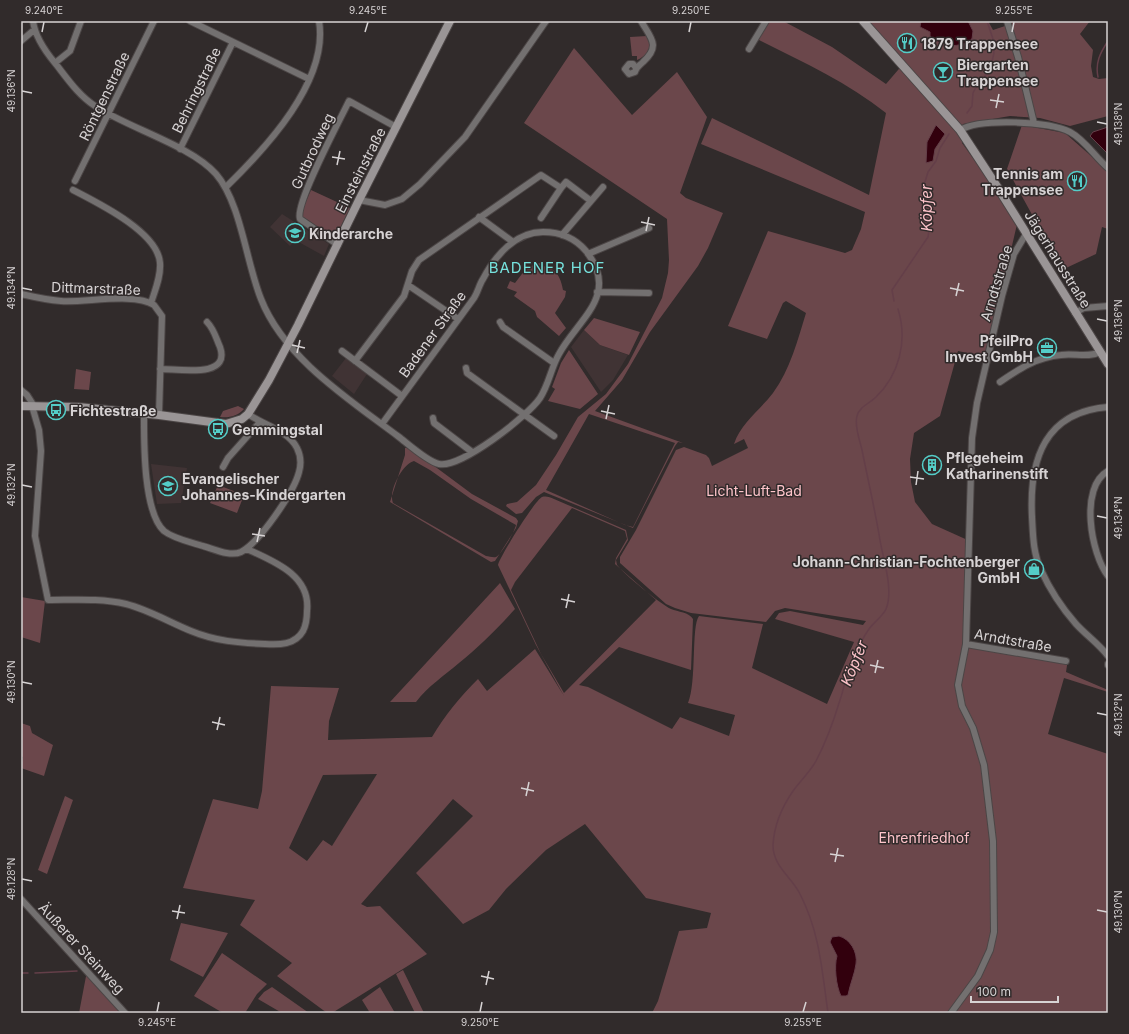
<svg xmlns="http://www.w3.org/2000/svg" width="1129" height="1034" font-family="Inter,sans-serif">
<rect width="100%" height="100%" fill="#312b2b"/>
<path fill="#403334" d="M282,214L329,244L324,256L295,240L290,246L270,227Z
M584,330L600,345L628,355L613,380L601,392L571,347Z
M346,358L367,374L354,394L332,376Z
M151,464L187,468L181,503L157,504Z"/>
<path fill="#6b474b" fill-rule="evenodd" d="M769,21H783L832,47L886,84L904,63L865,21H921L920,27L930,32C934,41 939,43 949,45L973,31L968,21H988L993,30L1008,25L1007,21H1090L1080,34L1093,50L1091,66L1093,77L1099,79L1108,78V116L1070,126L1040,118L1010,116L963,124L962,143L1018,220L986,357L958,351L940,416L914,433L910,459L911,482L915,502L932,524L972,542L968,642L1068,659L1066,672L1108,690V692L1064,678L1048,734L1108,754V1013H652L658,1001L679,931L707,928L711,913L646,898L585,824L546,850L506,889L489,910L463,924L416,873L473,816L453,799L361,904L367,907L380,906L427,954L332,1013H327L277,976L292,963L240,925L255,900L183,888L213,799L258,809L262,791L271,686L339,688L329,721L328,740L432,737C445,715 460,697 478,679L487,691L535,649L564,696L536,645L498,565C499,558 535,500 542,497C546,496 550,497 554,499L626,530L628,540L616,560L617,565C625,575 659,603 671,609C678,612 689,612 693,619L691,670L619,647L579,685L588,687L672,729L680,717L729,736L735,715L688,703C697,682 691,626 699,616L763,624L752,668L827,704L854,642L775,619L779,613L790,611L863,625L866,621L785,608L775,611L766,622L691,613L675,608L666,604L620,563V557L636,530L676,450L684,447L706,455L709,458L712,466L748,448L744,439L734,444C741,423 760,410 773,393C790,370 798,339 806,313L786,301L783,303L767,339L728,326L768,231L845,253L852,250L861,229L865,212L701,144L712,118L869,195L886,113C847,82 801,61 757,39ZM572,508L625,531L627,539L616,558L615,564L656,600L564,693L541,654L511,590L515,582ZM377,774L332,846L323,840L307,861L289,848L323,775Z
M647,36C654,47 648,55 637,60V56H632L630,37Z
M574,48L632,115L677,72L707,117L680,193L686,198L723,213L708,248L698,266L650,332L622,380L595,411L683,443L678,442L675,446L633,528L544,492L536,497L522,513L516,514L506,506L507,504L517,502L536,485L556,455L578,417L606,394L628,364L662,298L668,273L669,260L667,219L524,123ZM589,414L675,443L633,527L625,525L546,490Z
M1022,125L1065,133L1108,171V229L1102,227L1096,254L1066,268L1046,240L1007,169Z
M311,190L350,208L335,238L300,215Z
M541,263V266C555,266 561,277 563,290L566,291L565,297L555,313L566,328L559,336L537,317L535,311L514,296L517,292L507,288L510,281L515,283L528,266L530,267L535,264Z
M594,318L640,332L629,355L600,345L584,330Z
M569,350L598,394L580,409L548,401L555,389L552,387L561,363Z
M76,369L91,372L89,390L74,389Z
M238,406L244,409C238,416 229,418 220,417L223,411Z
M405,448H410L472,494L516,518L518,521L516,528L495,561L491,562L390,502L405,455ZM414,461L430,470L471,499L516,525C515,531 501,555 496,557C493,558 489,556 486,556L393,503C388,492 402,464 414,461Z
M218,485L244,495L237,513L210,503Z
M500,583L515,609C498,628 479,647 459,663C444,676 428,686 416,702H390Z
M21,597L45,601L40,643L21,637Z
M21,723L30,726L32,733L53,745L44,776L21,768L23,757L21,756Z
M65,796L73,800L47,874L38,870Z
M181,923L228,933L203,977L170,960Z
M222,953L267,984L257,994L245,1013H223L194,996Z
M403,970L424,1013H415L396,974Z
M87,971L123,1013H79Z
M272,987L309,1013H282L258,999L264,992Z
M380,987L395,1013H370L362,1000Z"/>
<path fill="#32000d" stroke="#643f49" d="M921,21H968L973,31L972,39C960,49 941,47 930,36V32L920,27Z
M936,125L945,134L935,149L933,161L926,163L927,142Z
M1108,127V154L1090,136L1093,132Z
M839,936C850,939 858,952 856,964C855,973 850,984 848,995L846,996H841C836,986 834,966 837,956L830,942L832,937Z"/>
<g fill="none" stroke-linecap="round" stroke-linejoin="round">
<path stroke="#643f49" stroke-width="1.5" d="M987,21L993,39L994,51
M972,39L986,46
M1098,77C1095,63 1100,53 1108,41
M967,113L972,106L973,93L976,87L990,70L994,53L993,50
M894,301L892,290L928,237L929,230L925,215L924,185L928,172L936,161L940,148L949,134
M21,973H28
M35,973L77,971
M828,1013C822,971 820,933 800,894C792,877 773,867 773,845C774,826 782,807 793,791C800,781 810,772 816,761C826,742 834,720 840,700C844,689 845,678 850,667C855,655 861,640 869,629C874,622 883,616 886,609C894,590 883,559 880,540C875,510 868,480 862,450C860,441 854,426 857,416C859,407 870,403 876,397C899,375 908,341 898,309"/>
<g stroke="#4c4646" stroke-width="8">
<path id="street" d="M33,21C35,37 45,51 55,63C67,78 78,95 95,106C128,128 190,145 216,174C241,203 246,262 261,299C284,358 350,400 399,437C408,444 428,462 439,464C460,469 528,416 540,398C549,384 551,368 559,354C577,320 621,295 586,251C575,238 560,232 543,232C515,232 495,256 483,279C479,285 478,292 474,298L382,424
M190,21L309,79
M1007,21L1018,57L1034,123
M21,41L34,30
M749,49L766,21
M55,63L70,51L81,21
M636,68L633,64H629L625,69L629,74L635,72C636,67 639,66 643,62C661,46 651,38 641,21
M960,130C981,118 1049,121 1070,132C1085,140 1095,157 1108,168
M180,149L233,42
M75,181L154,21
M226,187C266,148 329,81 319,21
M73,190C98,203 158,232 160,263C161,277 155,290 151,303
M359,200L385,205L402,199L420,184L465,137L546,21
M479,217L513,242
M541,218L561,188
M562,235L603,187
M338,245L300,219C294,205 340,120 349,101L396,127
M588,254L649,228
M408,285L458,319
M597,292L649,293
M21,294C34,297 48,300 61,301C85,303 134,292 154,305L162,316L159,415
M1075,313L1084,308L1108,306
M500,322L503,327L554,363
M342,351L402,396
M355,361L404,296L412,271L419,260L541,175L561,188L566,182L591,201
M466,368L467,373L554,436
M160,369C179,369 231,379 220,347C216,338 214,329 207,322
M1000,382C1019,369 1037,357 1061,355C1074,353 1089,358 1100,352
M21,390L27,395L34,406
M32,406L39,430L41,451L35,536L48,600C74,600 101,598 126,604C149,610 169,622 191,631C215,641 239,643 265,644C279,645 295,645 303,631C306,625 307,618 307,611C311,575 273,561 247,549
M1108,407C1044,412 1029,460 1032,517C1033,535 1033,553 1041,570C1050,590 1062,608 1076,624C1086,635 1099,644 1108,656
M144,413C144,440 143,512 164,531C174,539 191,542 203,546C214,549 230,557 241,552C259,543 294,492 299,472C301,465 301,456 297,448C288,430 263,425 248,414
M433,418L434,423L472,452
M223,467L228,458L260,422
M1108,471C1079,487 1091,554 1108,576
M966,644L1066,661
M1108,665V664
M21,899L125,1013
M951,1013L978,976L990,950L994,932L993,841L984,765L973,728L962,706L958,685L966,644L972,438L977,403L1002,296L1014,254L1026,234"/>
</g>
<g stroke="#4c4646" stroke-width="10">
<path id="secondary" d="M863,21L960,130L998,188L1108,364
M21,406L78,407L159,415L226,424L242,419L248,414L269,380L298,325L359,200L450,21"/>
</g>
<use href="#street" stroke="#737070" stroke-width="6"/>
<use href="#secondary" stroke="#9a9596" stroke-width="8"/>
</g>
<path fill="none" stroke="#d7d3d4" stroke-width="1.5" d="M42,32L44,22M365,32L368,22M689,32L691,22M1012,32L1014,22M22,91L32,93M990,100L1004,102M996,108L999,94M1097,122L1107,124M332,157L345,159M337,165L340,151M641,222L655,225M646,231L649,217M22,288L32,290M950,288L964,291M956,296L959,283M1097,319L1107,321M292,345L305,348M297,353L300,340M601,411L615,414M606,419L609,405M910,477L924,479M22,485L32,487M916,485L918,471M1097,516L1107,518M252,534L265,536M257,542L260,528M561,599L575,602M566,608L569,594M870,665L884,668M875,673L878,660M22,682L32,684M1097,713L1107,715M212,722L225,725M217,730L220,717M521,788L534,791M526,796L529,782M830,854L844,856M835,862L838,848M22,879L32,881M1097,910L1107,912M172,911L185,913M177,919L180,905M481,976L494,979M486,985L489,971M157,1012L159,1002M480,1012L482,1002M803,1012L806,1002"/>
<defs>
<g id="restaurant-ring" transform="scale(1)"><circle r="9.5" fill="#312b2b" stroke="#54cdc8" stroke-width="1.5"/><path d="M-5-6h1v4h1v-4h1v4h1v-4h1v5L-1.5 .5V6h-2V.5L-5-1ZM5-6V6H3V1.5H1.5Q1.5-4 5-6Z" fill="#54cdc8"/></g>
<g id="bar-ring" transform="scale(1)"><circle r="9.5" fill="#312b2b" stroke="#54cdc8" stroke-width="1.5"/><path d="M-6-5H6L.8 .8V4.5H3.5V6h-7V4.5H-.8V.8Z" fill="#54cdc8"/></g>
<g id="school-ring" transform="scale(1)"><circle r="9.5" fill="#312b2b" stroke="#54cdc8" stroke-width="1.5"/><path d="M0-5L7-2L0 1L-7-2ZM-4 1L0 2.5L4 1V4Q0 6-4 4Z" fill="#54cdc8"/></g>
<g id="office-ring" transform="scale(1)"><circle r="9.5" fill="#312b2b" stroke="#54cdc8" stroke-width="1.5"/><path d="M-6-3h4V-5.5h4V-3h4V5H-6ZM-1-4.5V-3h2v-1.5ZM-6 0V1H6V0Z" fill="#54cdc8"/></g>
<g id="bus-ring" transform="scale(1)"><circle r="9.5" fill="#312b2b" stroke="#54cdc8" stroke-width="1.5"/><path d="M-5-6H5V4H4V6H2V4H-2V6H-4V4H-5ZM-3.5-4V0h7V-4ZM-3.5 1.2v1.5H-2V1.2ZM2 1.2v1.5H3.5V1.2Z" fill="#54cdc8"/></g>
<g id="building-ring" transform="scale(1)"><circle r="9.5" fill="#312b2b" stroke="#54cdc8" stroke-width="1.5"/><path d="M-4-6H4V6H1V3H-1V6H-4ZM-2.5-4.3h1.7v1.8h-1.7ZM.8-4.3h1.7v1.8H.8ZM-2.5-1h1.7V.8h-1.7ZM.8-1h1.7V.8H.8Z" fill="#54cdc8"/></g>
<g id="shop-ring" transform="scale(1)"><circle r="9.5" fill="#312b2b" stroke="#54cdc8" stroke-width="1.5"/><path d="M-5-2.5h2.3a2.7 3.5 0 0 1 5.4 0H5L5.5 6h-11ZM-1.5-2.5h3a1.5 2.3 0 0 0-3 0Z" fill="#54cdc8"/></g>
</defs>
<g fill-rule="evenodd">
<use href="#restaurant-ring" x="907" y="43"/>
<use href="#bar-ring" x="943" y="72"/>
<use href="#restaurant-ring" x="1077" y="181"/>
<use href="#school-ring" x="295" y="233"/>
<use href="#office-ring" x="1047" y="348"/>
<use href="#bus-ring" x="56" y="410"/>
<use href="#bus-ring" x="218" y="429"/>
<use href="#building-ring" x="932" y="465"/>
<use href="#school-ring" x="168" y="486"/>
<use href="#shop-ring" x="1034" y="569"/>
</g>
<g text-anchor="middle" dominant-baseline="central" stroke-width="3" stroke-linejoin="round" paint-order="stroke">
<g font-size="14" font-weight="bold" fill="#d7d3d4" stroke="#312b2b" text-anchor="start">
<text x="921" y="43">1879 Trappensee</text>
<text x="957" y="64">Biergarten<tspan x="957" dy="16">Trappensee</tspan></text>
<text x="1063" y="173" text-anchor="end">Tennis am<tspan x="1063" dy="16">Trappensee</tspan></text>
<text x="309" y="233">Kinderarche</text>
<text x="1033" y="340" text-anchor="end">PfeilPro<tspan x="1033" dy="16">Invest GmbH</tspan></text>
<text x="70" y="410">Fichtestraße</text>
<text x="232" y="429">Gemmingstal</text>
<text x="946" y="457">Pflegeheim<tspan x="946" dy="16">Katharinenstift</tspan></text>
<text x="182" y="478">Evangelischer<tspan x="182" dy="16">Johannes-Kindergarten</tspan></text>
<text x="1020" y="561" text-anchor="end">Johann-Christian-Fochtenberger<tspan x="1020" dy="16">GmbH</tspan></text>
</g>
<g font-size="14" fill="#d7d3d4" stroke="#312b2b">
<text transform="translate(196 90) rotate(-64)">Behringstraße</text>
<text transform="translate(104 96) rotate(-64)">Röntgenstraße</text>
<text transform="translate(312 151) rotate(-65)">Gutbrodweg</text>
<text transform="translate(360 170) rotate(-63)">Einsteinstraße</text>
<text transform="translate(1058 259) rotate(58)">Jägerhausstraße</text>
<text transform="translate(996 283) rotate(-73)">Arndtstraße</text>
<text transform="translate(96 288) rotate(2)">Dittmarstraße</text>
<text transform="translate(432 334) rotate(-54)">Badener Straße</text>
<text transform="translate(1013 640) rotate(10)">Arndtstraße</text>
<text transform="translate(82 948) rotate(47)">Äußerer Steinweg</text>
</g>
<g font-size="14" fill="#fec4ca" stroke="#312b2b">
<text x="754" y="490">Licht-Luft-Bad</text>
<text x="924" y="837">Ehrenfriedhof</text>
</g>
<g font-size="15" font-style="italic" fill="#fbc2c8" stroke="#312b2b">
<text transform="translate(926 208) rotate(-90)">Köpfer</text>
<text transform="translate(854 663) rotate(-68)">Köpfer</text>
</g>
<g font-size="15" letter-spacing="1" fill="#76e2dd" stroke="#312b2b">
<text x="547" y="267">BADENER HOF</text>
</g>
</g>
<rect width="1129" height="1034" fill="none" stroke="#312b2b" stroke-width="44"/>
<path d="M971 996v6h87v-6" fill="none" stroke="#d7d3d4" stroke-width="2"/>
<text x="977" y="996" font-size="12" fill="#d7d3d4" stroke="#312b2b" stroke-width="3" paint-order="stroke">100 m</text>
<rect x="22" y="22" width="1085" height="990" fill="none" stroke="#d7d3d4" stroke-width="1.5"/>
<g font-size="10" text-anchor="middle" fill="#d7d3d4">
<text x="44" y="14">9.240°E</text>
<text x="368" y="14">9.245°E</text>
<text x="691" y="14">9.250°E</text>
<text x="1014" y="14">9.255°E</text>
<text transform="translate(11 91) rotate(-90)" y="4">49.136°N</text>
<text transform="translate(1118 124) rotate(-90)" y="4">49.138°N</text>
<text transform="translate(11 288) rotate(-90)" y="4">49.134°N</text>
<text transform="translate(1118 321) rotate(-90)" y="4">49.136°N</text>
<text transform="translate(11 485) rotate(-90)" y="4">49.132°N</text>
<text transform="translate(1118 518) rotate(-90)" y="4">49.134°N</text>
<text transform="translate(11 682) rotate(-90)" y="4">49.130°N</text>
<text transform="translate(1118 715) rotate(-90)" y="4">49.132°N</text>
<text transform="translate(11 879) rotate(-90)" y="4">49.128°N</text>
<text transform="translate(1118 912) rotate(-90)" y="4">49.130°N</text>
<text x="157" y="1026">9.245°E</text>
<text x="480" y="1026">9.250°E</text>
<text x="803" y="1026">9.255°E</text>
</g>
</svg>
